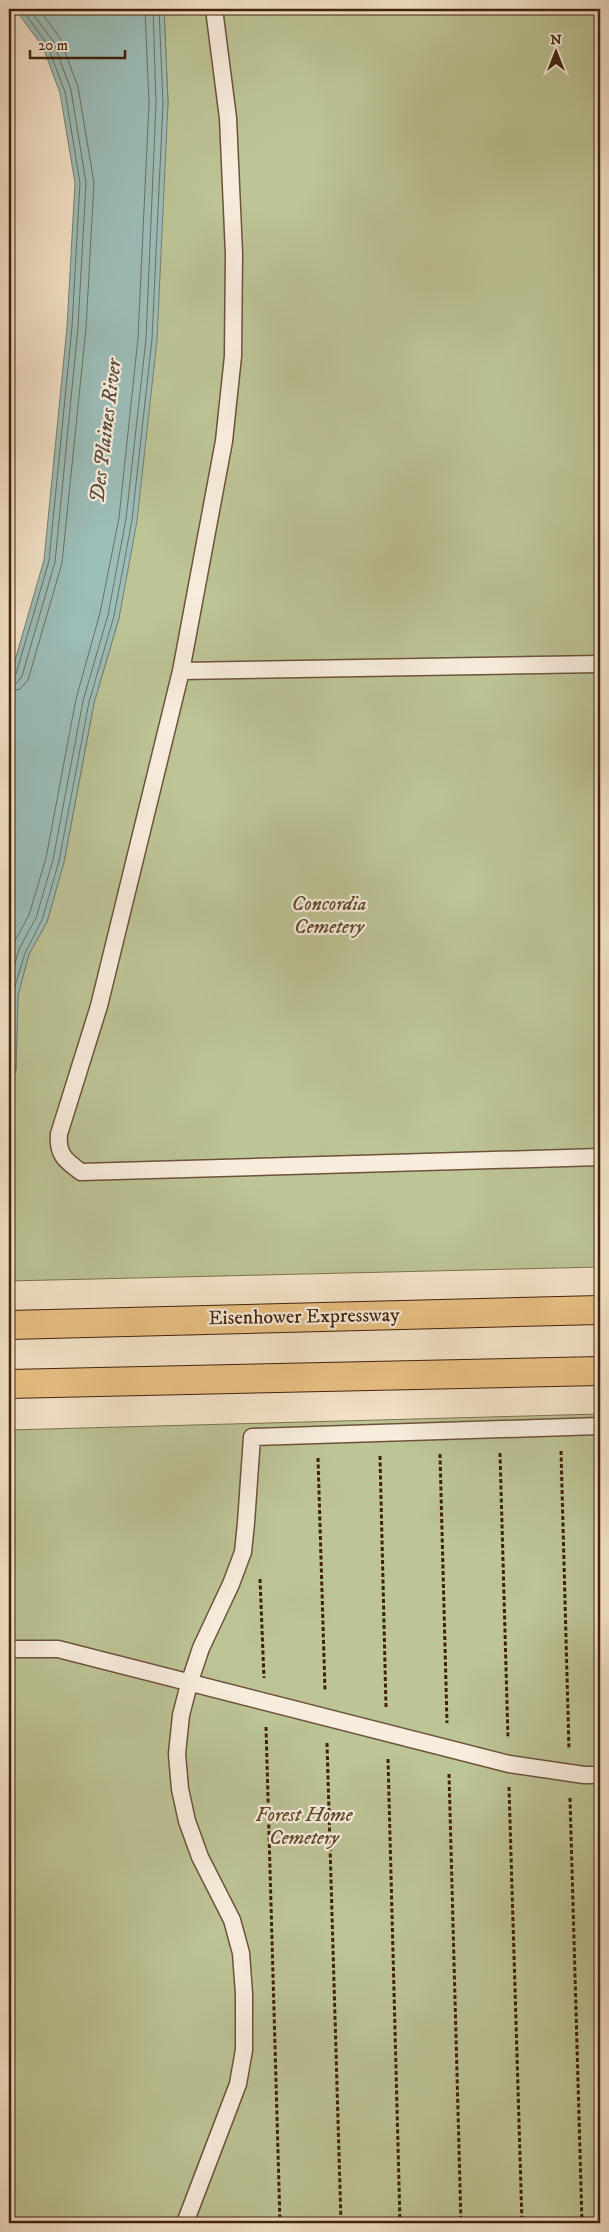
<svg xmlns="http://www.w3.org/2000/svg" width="609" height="2232" font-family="'IM FELL DW Pica',serif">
<rect width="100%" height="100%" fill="#f5e4ca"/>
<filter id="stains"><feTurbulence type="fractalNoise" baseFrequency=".004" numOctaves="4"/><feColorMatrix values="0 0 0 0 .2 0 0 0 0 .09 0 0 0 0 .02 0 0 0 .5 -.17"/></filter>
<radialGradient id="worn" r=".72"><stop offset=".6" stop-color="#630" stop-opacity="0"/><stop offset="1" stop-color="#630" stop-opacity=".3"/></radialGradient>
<path fill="#bdc496" stroke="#7f7250" d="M164,9H600V1267L9,1281V1091L16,1070L18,995L29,954L47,922L64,862L94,703L119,618L168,103Z
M600,1414V2223H9V1430Z"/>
<path fill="#9cbeb9" stroke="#787f73" d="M15,9H164L168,103L157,340L137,521L119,618L94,703L64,862L47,922L29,954L18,995L16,1070L9,1091V681L44,560L67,327L75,183L60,93L43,47Z"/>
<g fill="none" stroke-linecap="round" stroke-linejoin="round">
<path stroke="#6e7062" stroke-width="1" d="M9,678L16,674L49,561L72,327L80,183L65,92L47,44L22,9
M9,685L17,683L22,676L55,562L78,327L86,183L71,90L53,41L29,9
M9,692L20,689L28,680L62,563L86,328L94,183L78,87L60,38L39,9
M9,958L12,946L29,915L46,858L76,699L100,613L119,518L138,338L149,103L145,9
M9,985L19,949L36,918L53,860L83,701L108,615L126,519L146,339L156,103L153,9
M9,1076L11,1069L13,993L25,953L42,920L59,861L89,702L114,616L132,520L152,339L163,103L159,9"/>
<g stroke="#6e523b" stroke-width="19">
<path id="service" d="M214,9L228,118L234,254L233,356L224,441L181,671L99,1006L59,1134C57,1155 66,1161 81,1172L600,1157
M181,671L600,664
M9,1649H58L509,1764L584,1775H600
M185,2223L238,2084L244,2050V1994L241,1953L232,1920L200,1857L187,1821L180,1789L177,1754L181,1715L189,1684L201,1648L231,1584L243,1552L246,1523L252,1437L600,1426"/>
</g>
<g stroke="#41210b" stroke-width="30">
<path id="motorway" d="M9,1325L600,1310
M9,1384L600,1371"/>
</g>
<path stroke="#41210b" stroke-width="3" stroke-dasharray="4 2.5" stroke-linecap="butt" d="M561,1451L569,1750
M500,1453L508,1739
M440,1454L447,1723
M380,1456L386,1707
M318,1458L325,1691
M260,1579L264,1678
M266,1727L280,2223
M327,1743L341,2223
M388,1759L400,2223
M449,1774L461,2223
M509,1787L522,2223
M570,1798L582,2223"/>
<use href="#service" stroke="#f8eddd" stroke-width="16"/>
<use href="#motorway" stroke="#eac285" stroke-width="28"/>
</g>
<g text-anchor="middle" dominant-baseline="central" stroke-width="4.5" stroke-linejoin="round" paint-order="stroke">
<g font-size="20" font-style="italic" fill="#604a2e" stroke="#f8eddd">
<text x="329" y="904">Concordia<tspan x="329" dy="23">Cemetery</tspan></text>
<text x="304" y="1815">Forest Home<tspan x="304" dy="23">Cemetery</tspan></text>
</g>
<g font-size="20" fill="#41210b" stroke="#f8eddd">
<text transform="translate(304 1317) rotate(-1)">Eisenhower Expressway</text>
</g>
<g font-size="21" font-style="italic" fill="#5c503f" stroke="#f8eddd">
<text transform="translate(106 431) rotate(-83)">Des Plaines River</text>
</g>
</g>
<rect width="609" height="2232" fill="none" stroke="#f5e4ca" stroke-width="30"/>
<rect x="10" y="10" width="589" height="2212" fill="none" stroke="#41210b" stroke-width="2.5"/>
<rect x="15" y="15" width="579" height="2202" fill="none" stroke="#41210b"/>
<g transform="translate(556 52)" stroke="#f8eddd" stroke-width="4" paint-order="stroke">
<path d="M0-4L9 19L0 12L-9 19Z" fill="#41210b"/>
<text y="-8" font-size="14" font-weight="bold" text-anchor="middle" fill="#41210b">N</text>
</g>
<path d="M30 50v8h95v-8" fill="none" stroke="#41210b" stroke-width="2.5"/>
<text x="38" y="50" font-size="15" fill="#41210b" stroke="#f8eddd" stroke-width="4" paint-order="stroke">20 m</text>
<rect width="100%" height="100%" filter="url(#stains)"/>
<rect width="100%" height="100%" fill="url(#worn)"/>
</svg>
